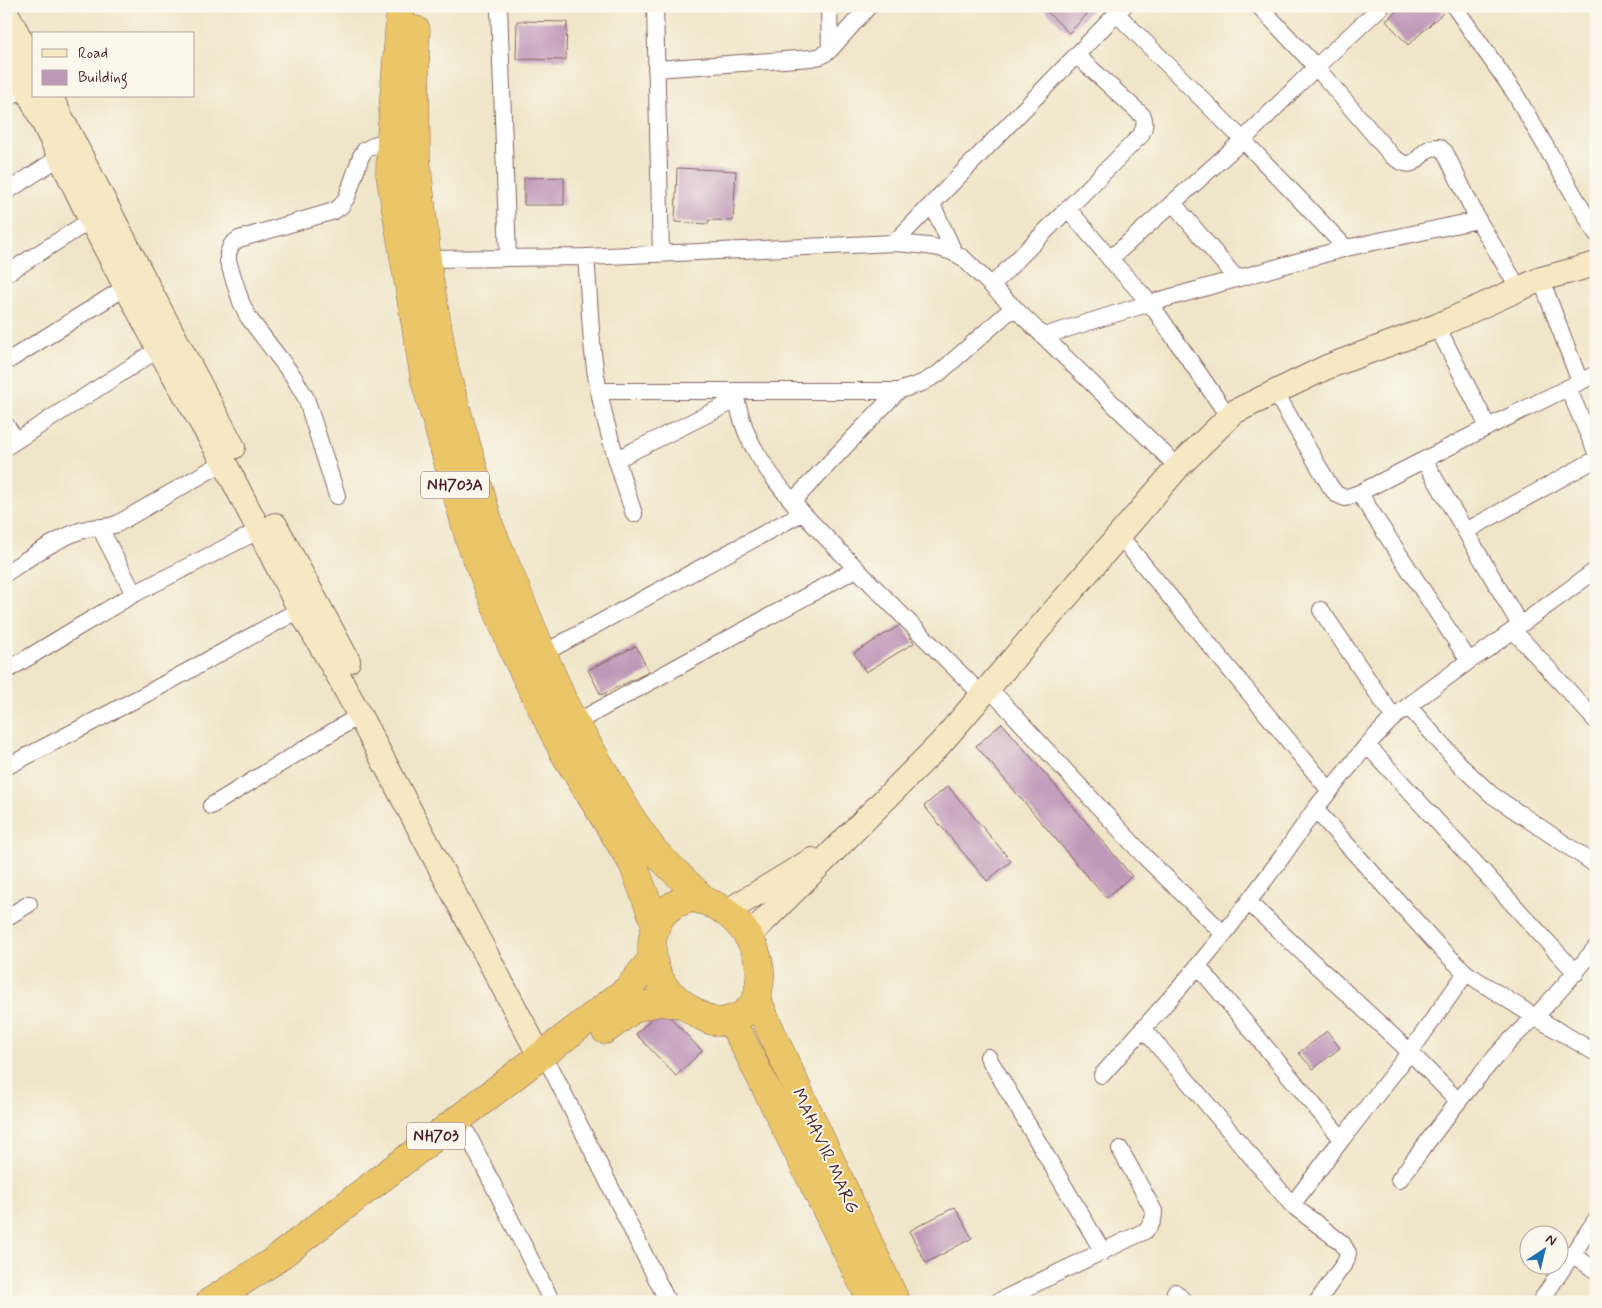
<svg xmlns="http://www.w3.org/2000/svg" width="1602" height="1308" font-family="Mynerve,sans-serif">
<rect width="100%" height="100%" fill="#fbf7ec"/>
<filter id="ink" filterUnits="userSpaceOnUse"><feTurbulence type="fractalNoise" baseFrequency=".02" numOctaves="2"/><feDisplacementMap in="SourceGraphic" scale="10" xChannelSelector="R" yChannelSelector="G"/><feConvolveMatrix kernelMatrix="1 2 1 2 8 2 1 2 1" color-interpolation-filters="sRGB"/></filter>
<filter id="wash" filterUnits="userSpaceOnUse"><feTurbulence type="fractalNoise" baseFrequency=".0096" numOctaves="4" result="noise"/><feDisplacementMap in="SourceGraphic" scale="20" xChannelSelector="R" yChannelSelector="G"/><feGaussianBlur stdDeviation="1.12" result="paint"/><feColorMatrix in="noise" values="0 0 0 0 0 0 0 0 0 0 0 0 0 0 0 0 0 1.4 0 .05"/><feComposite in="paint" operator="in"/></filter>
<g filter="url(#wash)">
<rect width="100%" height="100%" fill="#efe5c8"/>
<g id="blocks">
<path fill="#bf99b9" d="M1041,6H1089L1092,9L1069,33Z
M1402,6H1437L1443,13L1408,45L1386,21Z
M517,21L567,22L566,60L516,59Z
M677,168L736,171L733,221L709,220L708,224L675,222Z
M564,177V205H524V178Z
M902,624L914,643L866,672L854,653Z
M636,646L649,672L601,695L588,670Z
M1002,723L1132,876L1106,898L976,746Z
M948,786L1011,861L987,881L924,806Z
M662,1009L702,1051L676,1076L636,1034Z
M1327,1031L1340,1048L1313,1069L1299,1053Z
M955,1207L972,1238L926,1263L909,1231Z"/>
</g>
</g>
<g filter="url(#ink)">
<use href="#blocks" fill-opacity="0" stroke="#846462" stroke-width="1"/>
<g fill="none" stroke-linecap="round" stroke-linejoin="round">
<g stroke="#846462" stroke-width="18">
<path id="street" d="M499,6L508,257
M655,6L661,254
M829,6L830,50
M1259,6L1316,67L1392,156C1420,178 1416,146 1439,147L1445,152L1478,220L1519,289
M1454,6L1514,92L1596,233
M1117,14L1243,140L1346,248
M656,69L811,58L821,56L830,50L869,6
M6,99L26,87
M6,192L60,157
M1173,203L1236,278
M932,204L954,252
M1068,209L1110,259L1150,303L1229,417
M894,243L1124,6
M586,257C590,301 590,349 599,391C607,433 621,474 634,514
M427,259L586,257L894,243C918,245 943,245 963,258L1178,467
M1110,259L1243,140L1316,67L1382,6
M6,274L91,220
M1541,279L1580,382
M992,285L1141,135C1144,128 1146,124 1143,116L1076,55
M1437,326L1488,427
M1044,336L1150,303L1346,248L1478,220
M6,362L126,287
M1568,388L1596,452
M599,391H898L922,383L938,374L1014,307
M734,391C739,410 744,431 754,448C779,493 818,529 854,566C896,610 939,652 982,695
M1275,392L1330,486L1336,494L1345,498L1359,493L1488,427L1596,374
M6,425L16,440
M6,447L159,349
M617,459L736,400
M1424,460L1520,625
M1359,493L1469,661
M337,496L306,398L293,376L248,317L241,302L228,261V253L232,244L239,239L334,211L341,206L347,197L361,156L365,150L391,137
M793,501L898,391
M100,528L134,594
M1466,531L1596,459
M1119,535L1330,791
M6,573C29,558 60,536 86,529C96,526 104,529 117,524L224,462
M1321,610L1394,718
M1513,630L1596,721
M542,654L802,513
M6,671L80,626L134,594L260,530
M989,688L1145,857L1224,934
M1408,706L1462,767L1492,795L1596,865
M575,723L856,569
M1367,745L1576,973
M6,767L148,693L308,605
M211,806L360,715
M1315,809L1440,948L1466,973L1535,1017L1596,1053
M1248,902L1410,1052L1458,1101
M6,918L29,904
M1198,966L1342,1139L1292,1205L1342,1243L1348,1253L1346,1261L1317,1302
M1143,1028L1292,1205
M988,1057L1103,1252
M552,1070L668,1302
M1102,1075L1182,985L1224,934L1282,857L1315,809L1367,745L1391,720L1408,706L1469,661L1486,650L1596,570
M467,1133L552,1302
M1342,1139L1410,1052L1466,973
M1399,1180C1434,1133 1468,1086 1508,1043C1517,1033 1527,1025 1536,1016C1557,994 1577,971 1596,947
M1572,1254L1596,1271
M1175,1292L1185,1302
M997,1302L1145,1231C1152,1224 1154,1220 1154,1211L1120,1149
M1540,1302L1595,1221"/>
</g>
<g stroke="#846462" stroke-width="26">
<path id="secondary" d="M6,12L34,65
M6,51L26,87L91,220L126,287L159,349L224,462L300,610L338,675L540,1056
M50,96L162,314L233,447
M275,525L348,661
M726,912L812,860
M748,937L940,744L1178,467L1234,412L1327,367L1437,326L1541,279L1596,264"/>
</g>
<g stroke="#846462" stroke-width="29">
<path id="highway" d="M401,6L391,137L390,174L425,380L470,541L515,654L563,751L633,864L656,925
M416,30L415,46L416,158L429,278L445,370L490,527L537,640L567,710L633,821L653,850L704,900
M691,898C726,902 756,935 760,970C761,977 759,986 758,993C757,1001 748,1012 740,1016C732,1019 726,1022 718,1022C707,1021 696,1013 687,1007C680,1002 673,996 667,990C646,965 645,920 677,903C681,901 687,900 691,898Z
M757,999L768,1025L896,1302
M730,1020L743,1042L872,1302
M605,1030L635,1008L658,1002L683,1004
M210,1302L272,1262L628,989L652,959"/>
</g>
<use href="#street" stroke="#fff" stroke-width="16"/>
<use href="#secondary" stroke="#f7e8c3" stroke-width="24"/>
<use href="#highway" stroke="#ebc669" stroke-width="28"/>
</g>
</g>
<g text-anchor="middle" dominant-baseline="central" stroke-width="4" stroke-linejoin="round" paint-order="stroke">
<g fill="#fbf7ec" stroke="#7f6065" stroke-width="1">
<rect x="421" y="471.5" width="68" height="27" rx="4"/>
<rect x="407" y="1122.5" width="58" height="27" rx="4"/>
</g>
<g font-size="16" font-weight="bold" fill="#4a1f2b">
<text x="455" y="485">NH703A</text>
<text x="436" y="1136">NH703</text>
</g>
<g font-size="18" fill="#4a1f2b" stroke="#fbf7ec">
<text transform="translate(825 1151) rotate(65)">MAHAVIR MARG</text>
</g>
</g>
<rect width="1602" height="1308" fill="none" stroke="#fbf7ec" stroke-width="25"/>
<rect x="32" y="32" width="162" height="65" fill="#fbf7ec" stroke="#b4a19f"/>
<rect x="42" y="49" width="25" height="8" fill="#f7e8c3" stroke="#b4a19f"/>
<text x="78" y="58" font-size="15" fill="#4a1f2b">Road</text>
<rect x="42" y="70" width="25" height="15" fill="#bf99b9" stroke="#b4a19f"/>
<text x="78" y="82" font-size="15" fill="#4a1f2b">Building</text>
<g transform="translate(1544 1250) rotate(35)"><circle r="24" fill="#fbf7ec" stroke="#b4a19f"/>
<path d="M0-4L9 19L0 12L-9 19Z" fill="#1f6fb2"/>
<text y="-8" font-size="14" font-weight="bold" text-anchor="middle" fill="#4a1f2b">N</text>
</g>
</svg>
